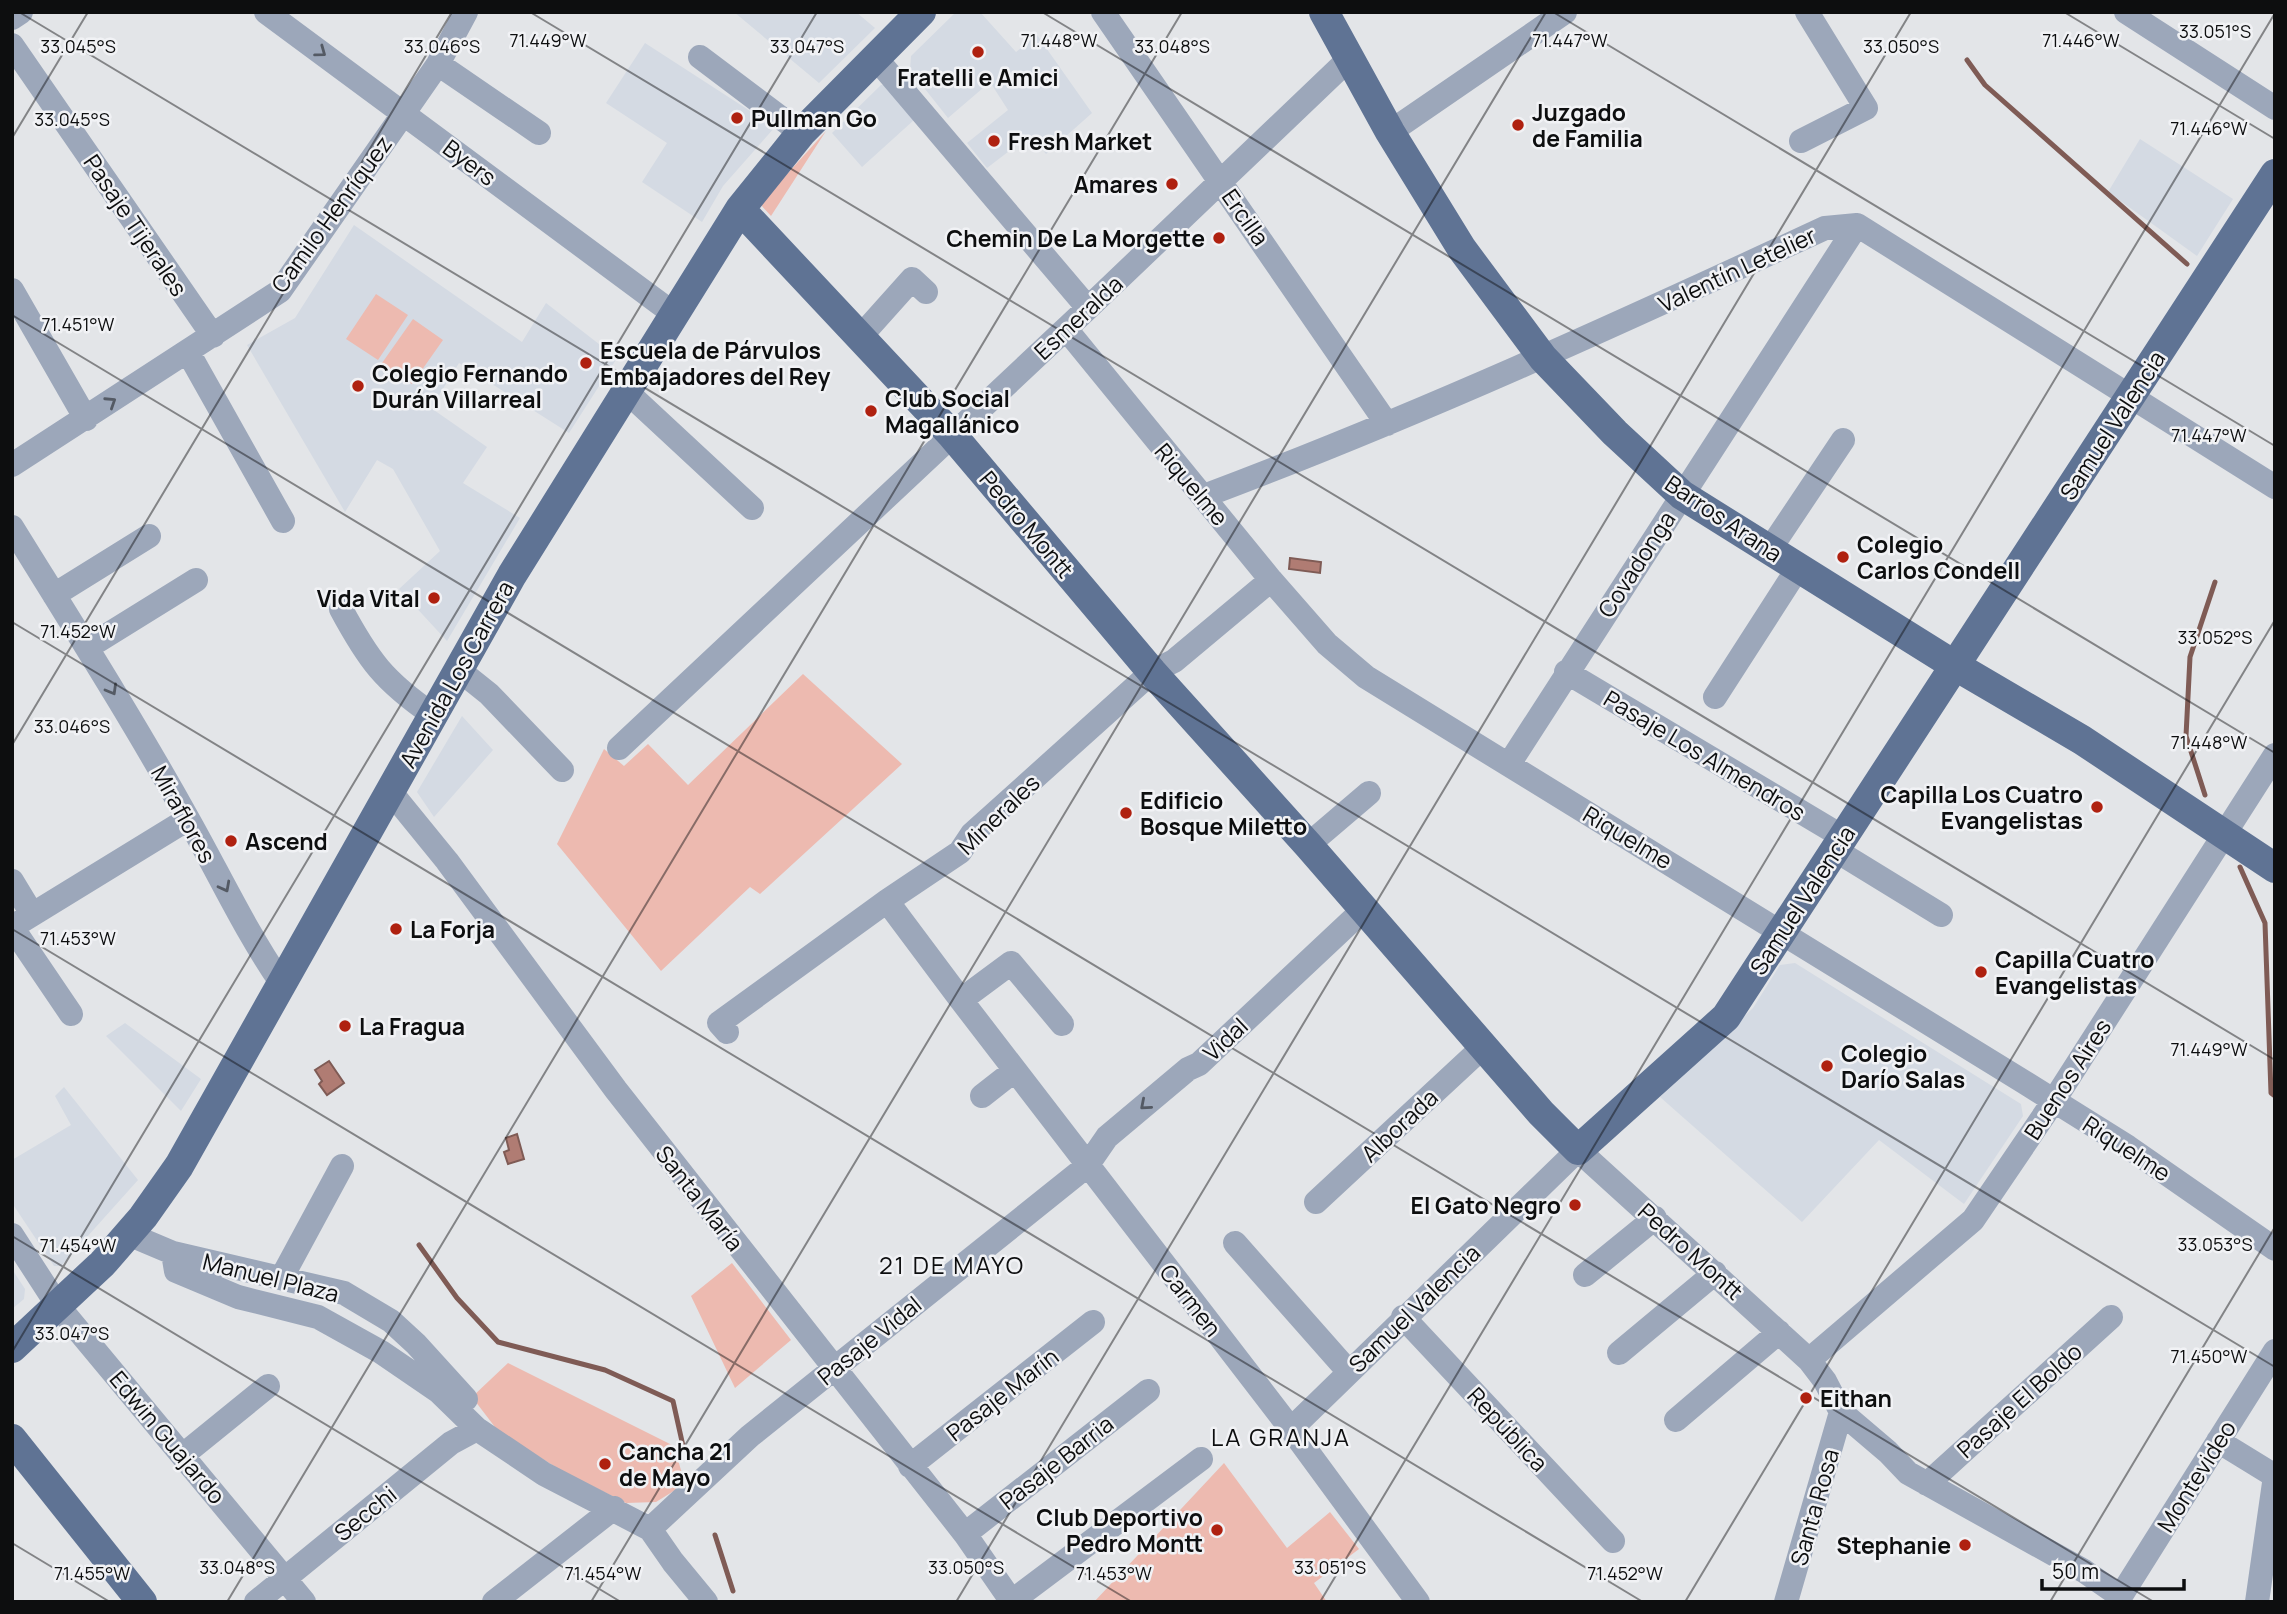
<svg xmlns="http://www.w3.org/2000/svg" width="2287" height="1614" font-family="Manrope,sans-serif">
<rect width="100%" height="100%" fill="#e3e5e8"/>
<path fill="#d4dae3" d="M734,12H856L875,28L819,83Z
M956,12H980L1016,52L1037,35L1092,113L1046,154L1030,135L987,168L967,143L1008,110L990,82L948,118L910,70L911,56Z
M645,43L775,127L723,186L702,222L642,182L667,143L606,103Z
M881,85H888L914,120L862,167L832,133Z
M2140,139L2233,199L2197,256L2108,192Z
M354,225L522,342L546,303L617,358L569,433L459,363L431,408L487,447L463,483L520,518L447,641L399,589L440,551L393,469L377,460L345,512L247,345L295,318Z
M462,716L493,750L434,817L417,792Z
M1795,963L2021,1104L2023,1116L1964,1204L1879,1140L1802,1222L1660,1097L1753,1008L1780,965Z
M125,1023L201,1079L181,1111L106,1036Z
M64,1087L138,1180L61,1266H54L12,1203V1160L71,1125L55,1096Z
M12,1269L25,1289L24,1299L12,1309Z"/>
<path fill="#edbab0" d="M826,131L771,216L760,204Z
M376,294L408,315L378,360L346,339Z
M413,319L443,340L412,384L382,363Z
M803,674L902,764L760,894L750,887L661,971L557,844L604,749L624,766L648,744L688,785Z
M732,1263L791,1340L735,1388L691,1296Z
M508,1363L674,1446L685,1484L656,1502L626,1503L562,1471L498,1431L472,1397Z
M1224,1463L1287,1548L1330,1512L1359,1549L1314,1583L1327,1602H1094Z"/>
<path fill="#b07c73" stroke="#7f5b55" stroke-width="2" d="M1290,558L1321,562L1320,573L1289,569Z
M329,1061L344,1083L327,1095L319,1084L322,1081L315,1070Z
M517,1134L524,1159L508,1164L504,1152L509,1150L506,1138Z"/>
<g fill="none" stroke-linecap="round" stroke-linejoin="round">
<path stroke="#7f5b55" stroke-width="5" d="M1967,60L1985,85L2187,264
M2205,795L2186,736L2190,657L2215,582
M2240,867L2265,923L2271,1093L2275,1096
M419,1245L457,1298L498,1342L605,1370L673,1401L683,1446
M715,1535L733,1591"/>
<path stroke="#9ca7ba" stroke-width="24" d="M266,12L674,314
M1103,12L1387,424
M2126,12L2275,108
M12,18L21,12
M12,45L213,336
M874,56L1088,308
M700,57L801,133
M438,64L539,133
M1390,132L1565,12
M1801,141L1866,108L1807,12
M12,290L86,419
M1066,329L1271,580L1327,644L1366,677L2024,1082L2128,1147L2275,1249
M861,336L912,279L926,292
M188,352L283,521
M627,392L752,508
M12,465L280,291L438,64L466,12
M1204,496C1415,417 1620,323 1825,228L1857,225L2275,487
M12,527C72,624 133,720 188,819C219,874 245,930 280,981
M1770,549L1843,440
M54,595L149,536
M341,609C369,661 384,681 433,715
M88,647L196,580
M459,670L489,694L562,770
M1566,672L1843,837
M1715,697L1798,568
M619,748L1088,308L1351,57
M1509,764L1857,225
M390,791L447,861L616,1090L965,1534L1012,1602
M1308,845L1369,793
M1835,850L1941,915
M12,881L32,914
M887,901L961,1000L1011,963L1062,1024
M12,927L188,819
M12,927L71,1014
M961,1000L1291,1429L1418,1602
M727,1032L719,1023L887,901L960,852L972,834L1152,672L1174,661L1271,580
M982,1096L1014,1071
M1316,1202L1483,1047
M128,1234L173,1253L344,1293L391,1321L416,1344L466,1399
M12,1235L58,1306L304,1602
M1235,1243L1349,1372
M173,1253L176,1271L238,1297L318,1317L381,1352L438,1391L477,1429L544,1474L650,1529L673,1562L706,1602
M1585,1275L1655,1218
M282,1277L342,1166
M1403,1317L1613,1541
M1619,1353L1715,1273
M1809,1360L1973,1220L2053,1102L2275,755
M1676,1420L1779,1332
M1291,1429L1578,1150L1809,1360L1825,1381L1841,1412L1888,1452L1908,1473L2084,1571L2120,1596
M2218,1441L2275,1476
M183,1455L268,1386
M910,1466L1093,1322
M1927,1484L2111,1317
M650,1529L750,1436L1087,1166L1107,1137L1188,1069L1199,1064L1363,910
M965,1534L1148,1391
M1012,1601L1201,1459
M256,1602L451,1443L477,1429
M494,1602L614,1508
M1786,1602L1841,1412
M2117,1602L2275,1351
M2257,1602L2275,1476"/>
<path stroke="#5f7394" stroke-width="30" d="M1324,12L1390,132L1462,249L1543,358L1615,433L1682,495L1954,665L2082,740L2275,868
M740,209L952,435L1152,672L1308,845L1541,1113L1578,1150L1726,1017L2275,174
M12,1348L103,1263L143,1217L179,1166L512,575L740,209L801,133L921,12
M12,1439L142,1602"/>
</g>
<defs><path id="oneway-chevron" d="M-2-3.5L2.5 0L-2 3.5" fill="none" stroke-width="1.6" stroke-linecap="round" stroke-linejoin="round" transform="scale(1.75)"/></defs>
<g stroke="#545a64">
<use href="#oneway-chevron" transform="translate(321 52) rotate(36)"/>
<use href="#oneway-chevron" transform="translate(111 402) rotate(-33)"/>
<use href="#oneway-chevron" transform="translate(112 690) rotate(60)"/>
<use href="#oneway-chevron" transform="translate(225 887) rotate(62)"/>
<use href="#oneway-chevron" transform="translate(1145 1105) rotate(139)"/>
</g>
<path fill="none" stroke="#0d0e0f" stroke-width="2" stroke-opacity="0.45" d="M19,12L2275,1367M530,12L2275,1060M1042,12L2275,753M1553,12L2275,446M2064,12L2275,139M12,138L88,12M12,315L2154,1602M12,622L1643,1602M12,745L452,12M12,929L1132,1602M12,1236L621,1602M12,1352L817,12M12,1543L110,1602M227,1602L1182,12M591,1602L1546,12M956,1602L1911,12M1320,1602L2275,13M1685,1602L2275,620M2050,1602L2275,1227"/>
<g fill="#af2110" stroke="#f1f2f5" stroke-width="2.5">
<circle cx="978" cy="52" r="7"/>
<circle cx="737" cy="118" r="7"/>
<circle cx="1518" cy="125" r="7"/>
<circle cx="994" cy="141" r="7"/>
<circle cx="1172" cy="184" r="7"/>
<circle cx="1219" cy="238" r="7"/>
<circle cx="586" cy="363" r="7"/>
<circle cx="358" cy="386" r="7"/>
<circle cx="871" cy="411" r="7"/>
<circle cx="1843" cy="557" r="7"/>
<circle cx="434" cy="598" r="7"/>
<circle cx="2097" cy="807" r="7"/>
<circle cx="1126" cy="813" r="7"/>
<circle cx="231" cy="841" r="7"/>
<circle cx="396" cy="929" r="7"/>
<circle cx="1981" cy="972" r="7"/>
<circle cx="345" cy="1026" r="7"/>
<circle cx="1827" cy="1066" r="7"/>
<circle cx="1575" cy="1205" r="7"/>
<circle cx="1806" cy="1398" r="7"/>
<circle cx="605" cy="1464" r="7"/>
<circle cx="1217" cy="1530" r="7"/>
<circle cx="1965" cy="1545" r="7"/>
</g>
<g text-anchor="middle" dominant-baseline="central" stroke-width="5" stroke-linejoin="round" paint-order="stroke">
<g font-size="23" font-weight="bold" fill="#0d0e0f" stroke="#f1f2f5" text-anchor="start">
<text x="978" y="77" text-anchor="middle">Fratelli e Amici</text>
<text x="1532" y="112">Juzgado<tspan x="1532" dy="26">de Familia</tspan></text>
<text x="751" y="118">Pullman Go</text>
<text x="1008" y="141">Fresh Market</text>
<text x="1158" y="184" text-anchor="end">Amares</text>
<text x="1205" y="238" text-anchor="end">Chemin De La Morgette</text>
<text x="600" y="350">Escuela de Párvulos<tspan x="600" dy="26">Embajadores del Rey</tspan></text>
<text x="372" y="373">Colegio Fernando<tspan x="372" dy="26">Durán Villarreal</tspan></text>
<text x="885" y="398">Club Social<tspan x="885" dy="26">Magallánico</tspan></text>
<text x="1857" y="544">Colegio<tspan x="1857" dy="26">Carlos Condell</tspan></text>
<text x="420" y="598" text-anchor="end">Vida Vital</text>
<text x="2083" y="794" text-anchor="end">Capilla Los Cuatro<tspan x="2083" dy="26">Evangelistas</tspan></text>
<text x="1140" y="800">Edificio<tspan x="1140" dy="26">Bosque Miletto</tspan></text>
<text x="245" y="841">Ascend</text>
<text x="410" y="929">La Forja</text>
<text x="1995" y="959">Capilla Cuatro<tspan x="1995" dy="26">Evangelistas</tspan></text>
<text x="359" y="1026">La Fragua</text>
<text x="1841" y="1053">Colegio<tspan x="1841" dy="26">Darío Salas</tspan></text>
<text x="1561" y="1205" text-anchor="end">El Gato Negro</text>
<text x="1820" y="1398">Eithan</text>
<text x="619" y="1451">Cancha 21<tspan x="619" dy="26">de Mayo</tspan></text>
<text x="1203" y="1517" text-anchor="end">Club Deportivo<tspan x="1203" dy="26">Pedro Montt</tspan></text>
<text x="1951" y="1545" text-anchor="end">Stephanie</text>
</g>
<g font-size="23" fill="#0d0e0f" stroke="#f1f2f5">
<text transform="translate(470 162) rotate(37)">Byers</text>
<text transform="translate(331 214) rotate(-54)">Camilo Henríquez</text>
<text transform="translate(1246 217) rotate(55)">Ercilla</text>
<text transform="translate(136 225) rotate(56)">Pasaje Tijerales</text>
<text transform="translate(1737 269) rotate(-25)">Valentín Letelier</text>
<text transform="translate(1078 317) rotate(-43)">Esmeralda</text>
<text transform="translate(2112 425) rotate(-57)">Samuel Valencia</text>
<text transform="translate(1192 484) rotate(50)">Riquelme</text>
<text transform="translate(1724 518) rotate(34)">Barros Arana</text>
<text transform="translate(1027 524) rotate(50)">Pedro Montt</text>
<text transform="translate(1636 564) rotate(-57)">Covadonga</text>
<text transform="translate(456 674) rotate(-61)">Avenida Los Carrera</text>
<text transform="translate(1705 755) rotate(31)">Pasaje Los Almendros</text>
<text transform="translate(184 814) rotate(61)">Miraflores</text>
<text transform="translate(998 814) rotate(-44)">Minerales</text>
<text transform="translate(1628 837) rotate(31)">Riquelme</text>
<text transform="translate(1802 900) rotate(-57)">Samuel Valencia</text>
<text transform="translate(1225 1039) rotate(-43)">Vidal</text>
<text transform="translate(2067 1079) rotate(-57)">Buenos Aires</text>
<text transform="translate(1399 1125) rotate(-43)">Alborada</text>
<text transform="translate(2127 1148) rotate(33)">Riquelme</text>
<text transform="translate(700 1198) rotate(52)">Santa María</text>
<text transform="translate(1691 1251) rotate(42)">Pedro Montt</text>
<text transform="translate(271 1277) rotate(14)">Manuel Plaza</text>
<text transform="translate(1191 1300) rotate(52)">Carmen</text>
<text transform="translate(1414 1308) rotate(-44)">Samuel Valencia</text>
<text transform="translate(869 1340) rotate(-39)">Pasaje Vidal</text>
<text transform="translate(1002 1394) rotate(-38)">Pasaje Marín</text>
<text transform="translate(2019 1400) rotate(-42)">Pasaje El Boldo</text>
<text transform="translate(1508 1429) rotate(47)">República</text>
<text transform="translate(168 1437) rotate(50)">Edwin Guajardo</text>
<text transform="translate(1056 1462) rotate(-38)">Pasaje Barria</text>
<text transform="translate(2196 1476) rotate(-58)">Montevideo</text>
<text transform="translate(1814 1507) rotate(-74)">Santa Rosa</text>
<text transform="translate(365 1513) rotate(-39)">Secchi</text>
</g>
<g font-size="24" letter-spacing="2" fill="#0d0e0f" stroke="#f1f2f5">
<text x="952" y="1264">21 DE MAYO</text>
<text x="1281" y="1436">LA GRANJA</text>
</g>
</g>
<g font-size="18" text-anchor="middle" fill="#0d0e0f" stroke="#f1f2f5" stroke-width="5" stroke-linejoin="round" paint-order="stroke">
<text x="2215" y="38">33.051°S</text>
<text x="2081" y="47">71.446°W</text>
<text x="548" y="47">71.449°W</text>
<text x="1059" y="47">71.448°W</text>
<text x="1570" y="47">71.447°W</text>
<text x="78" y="53">33.045°S</text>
<text x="442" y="53">33.046°S</text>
<text x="807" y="53">33.047°S</text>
<text x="1172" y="53">33.048°S</text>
<text x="1901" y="53">33.050°S</text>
<text x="72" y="126">33.045°S</text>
<text x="2209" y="135">71.446°W</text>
<text x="78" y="331">71.451°W</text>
<text x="2209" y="442">71.447°W</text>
<text x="78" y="638">71.452°W</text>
<text x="2215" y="644">33.052°S</text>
<text x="72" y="733">33.046°S</text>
<text x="2209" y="749">71.448°W</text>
<text x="78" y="945">71.453°W</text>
<text x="2209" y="1056">71.449°W</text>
<text x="2215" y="1251">33.053°S</text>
<text x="78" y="1252">71.454°W</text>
<text x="72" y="1340">33.047°S</text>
<text x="2209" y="1363">71.450°W</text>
<text x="237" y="1574">33.048°S</text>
<text x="966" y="1574">33.050°S</text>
<text x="1330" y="1574">33.051°S</text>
<text x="92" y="1580">71.455°W</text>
<text x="603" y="1580">71.454°W</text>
<text x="1114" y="1580">71.453°W</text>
<text x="1625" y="1580">71.452°W</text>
</g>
<rect width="2287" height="1614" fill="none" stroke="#0d0e0f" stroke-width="28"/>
<path d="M2042 1579v10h142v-10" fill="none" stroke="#0d0e0f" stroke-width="3.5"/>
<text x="2052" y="1579" font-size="21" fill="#0d0e0f" stroke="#f1f2f5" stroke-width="5" paint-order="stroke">50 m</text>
</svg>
